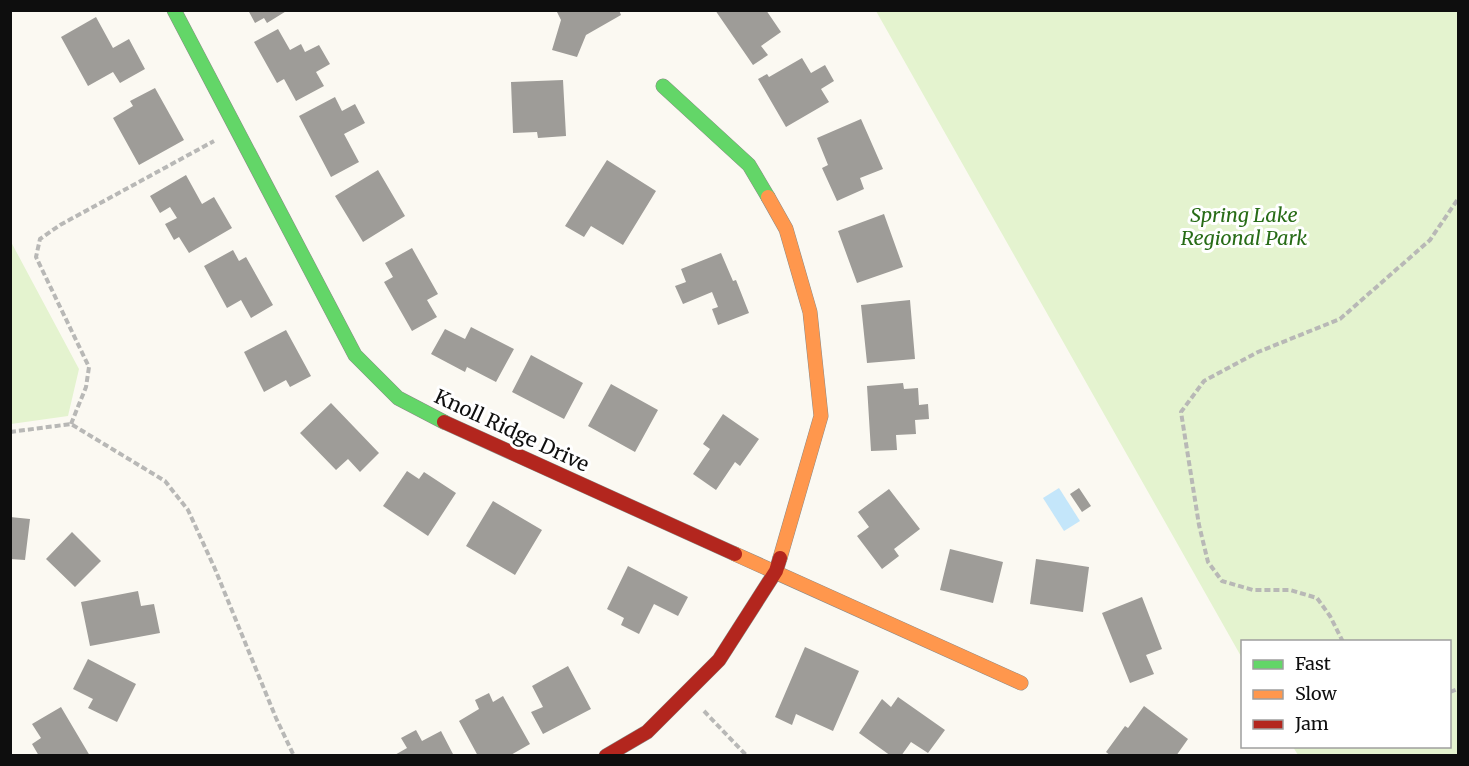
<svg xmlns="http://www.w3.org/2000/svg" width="1469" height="766" font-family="Merriweather,serif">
<rect width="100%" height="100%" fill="#fbf9f2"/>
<path fill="#e4f3cf" d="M876,11H1458V755H1298L1293,747L1450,746V642H1242V658Z
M10,240L79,369L68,416L11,424Z"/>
<path fill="#c4e6fa" d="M1059,488L1080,521L1064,531L1043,498Z"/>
<path fill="#9e9c98" d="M248,10H288L267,23L264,18L255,23Z
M556,10H619L621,15L586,35L577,57L552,50L561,20Z
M715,10H766L781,32L761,46L768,55L753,65Z
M96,17L113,48L129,39L145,69L120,83L113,72L88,86L61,37Z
M278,29L290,50L301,44L305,52L319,45L330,64L316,72L324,86L296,101L284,79L277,83L254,42Z
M802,58L811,73L825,65L834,81L821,89L829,102L786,127L758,79L767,74L769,77Z
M563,80L566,136L538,138L537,132L513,133L511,82Z
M155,88L184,140L139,165L113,118L133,106L130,101Z
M335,97L342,111L355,104L365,123L344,134L359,162L331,177L299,116Z
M861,119L883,169L860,178L864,189L837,201L822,168L828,165L817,138Z
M607,160L656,191L623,245L591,226L584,237L565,226Z
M378,170L405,216L363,242L335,196Z
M186,175L202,204L214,197L232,228L189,253L179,237L174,240L165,224L177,218L170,207L160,213L150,196Z
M884,214L903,267L857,283L838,231Z
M412,248L438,294L427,300L437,317L412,331L384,282L393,277L385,263Z
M233,250L239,261L246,257L273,305L251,318L241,300L227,308L204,266Z
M721,253L733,281L736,280L749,313L718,325L712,309L718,307L712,292L683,304L675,286L686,282L681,269Z
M910,300L915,359L867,363L861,305Z
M471,327L514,349L496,382L467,367L465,372L431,354L445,329L465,339Z
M286,330L311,376L290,387L286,380L264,392L244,352Z
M531,355L583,383L564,419L512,392Z
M903,383L904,389L918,388L919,405L928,404L929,419L915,420L916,434L896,435L897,450L871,451L867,386Z
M611,384L658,410L635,452L588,426Z
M331,403L379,453L360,472L348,459L336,470L300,433Z
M723,414L759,439L740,466L735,462L716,490L693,474L710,449L703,444Z
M407,471L419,479L424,472L456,493L428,536L383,506Z
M1079,488L1091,506L1082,512L1070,494Z
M889,489L920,529L894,549L899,556L882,569L857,536L869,527L858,512Z
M493,501L542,530L515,575L466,546Z
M10,517L30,519L25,560L10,559Z
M72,532L101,561L75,587L46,559Z
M950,549L1003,562L993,603L940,590Z
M1036,559L1089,567L1083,612L1030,604Z
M628,566L688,597L678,616L654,604L639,634L621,625L624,618L607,609Z
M138,591L141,606L154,604L160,633L90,646L81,602Z
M1142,597L1162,649L1146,655L1154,674L1130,683L1102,613Z
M805,647L859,671L833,731L796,714L792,725L775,717Z
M88,659L136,684L117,722L88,708L93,699L73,689Z
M568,666L591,709L543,734L531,712L543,707L532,686Z
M489,693L493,702L503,696L530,744L509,756H478L459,721L479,709L475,700Z
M898,697L945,730L928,753L911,742L901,756H891L859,733L882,699L891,707Z
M1144,706L1188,739L1176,756H1111L1106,752L1125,726L1128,728Z
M61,707L90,756H39L32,744L41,738L32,724Z
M416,730L422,741L441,731L454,756H393L407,748L401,738Z"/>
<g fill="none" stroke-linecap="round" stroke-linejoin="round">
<g stroke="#8b8a87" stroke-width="15">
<path id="fast" d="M174,10L355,355L398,398L444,422
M663,86L749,165L768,197"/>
</g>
<g stroke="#8b8a87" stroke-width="15">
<path id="slow" d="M768,197L786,229L810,312L821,416L780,558
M735,554L1021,683"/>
</g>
<g stroke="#8b8a87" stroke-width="15">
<path id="jam" d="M444,422L735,554
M606,756L647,732L719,660L776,571L780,558"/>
</g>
<path stroke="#b8b8b6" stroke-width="4" stroke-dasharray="6 3" stroke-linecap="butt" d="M71,424L86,387L89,367L36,257L40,239L60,225L214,141
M10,432L71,424L165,481L188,510L215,569L276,718L294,756
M1343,642L1330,616L1317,598L1290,590H1253L1222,581L1208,562L1199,525L1181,412L1204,381L1258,352L1340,319L1430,240L1458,199
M1450,692L1458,689
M704,711L747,756"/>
<use href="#fast" stroke="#63d668" stroke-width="14"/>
<use href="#slow" stroke="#ff974d" stroke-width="14"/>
<use href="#jam" stroke="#b3261e" stroke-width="14"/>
</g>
<g text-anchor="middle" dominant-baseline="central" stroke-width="6" stroke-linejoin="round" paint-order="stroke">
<g font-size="20" font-style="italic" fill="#286c17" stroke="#fff">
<text x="1244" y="214">Spring Lake<tspan x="1244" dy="23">Regional Park</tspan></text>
</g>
<g font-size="20" fill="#0e0e0e" stroke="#fff">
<text transform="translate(512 430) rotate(25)">Knoll Ridge Drive</text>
</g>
</g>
<rect width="1469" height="766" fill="none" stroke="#0e0e0e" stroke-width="24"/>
<rect x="1241" y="640" width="210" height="108" fill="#ffffff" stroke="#9f9f9f" stroke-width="1.5"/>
<rect x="1253" y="660" width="30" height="9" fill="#63d668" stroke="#9f9f9f" stroke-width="1.5"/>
<text x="1295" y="670" font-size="18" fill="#0e0e0e">Fast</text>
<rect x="1253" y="690" width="30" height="9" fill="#ff974d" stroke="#9f9f9f" stroke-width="1.5"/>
<text x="1295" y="700" font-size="18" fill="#0e0e0e">Slow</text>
<rect x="1253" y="720" width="30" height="9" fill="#b3261e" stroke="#9f9f9f" stroke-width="1.5"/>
<text x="1295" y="730" font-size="18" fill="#0e0e0e">Jam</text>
</svg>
